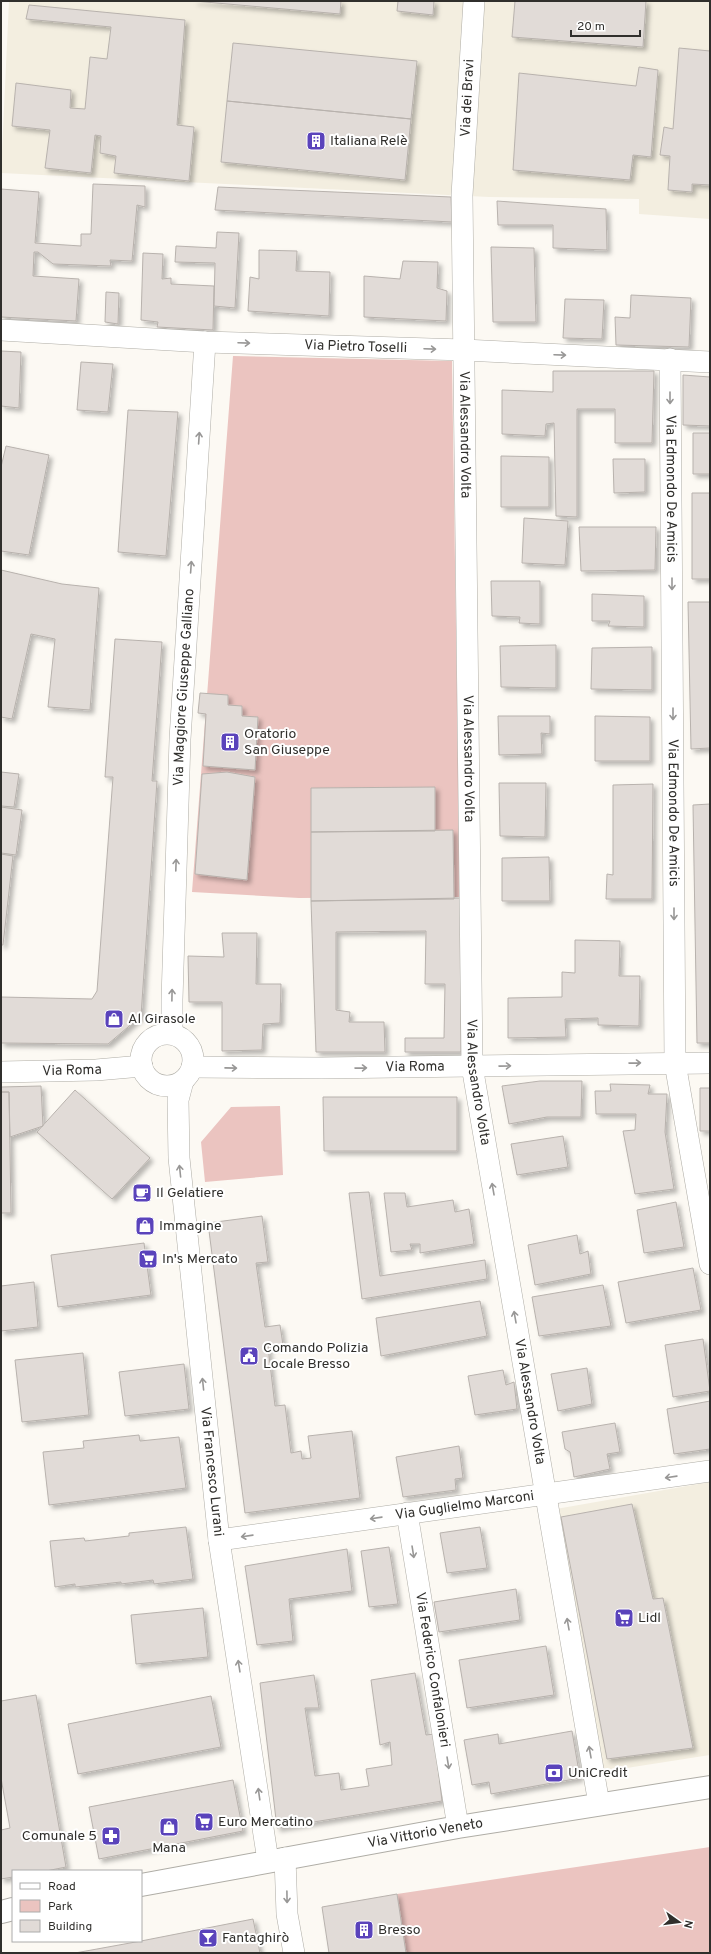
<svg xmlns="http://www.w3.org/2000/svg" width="711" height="1954" font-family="Overpass,sans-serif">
<defs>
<filter id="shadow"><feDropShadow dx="3.5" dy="3.5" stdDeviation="2" flood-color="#0004"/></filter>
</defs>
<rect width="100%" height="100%" fill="#fcf9f3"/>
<path fill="#f3eee0" d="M9,1H710V219L639,214V199L489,197L1,173Z
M710,1482V1755L601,1772L556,1509Z"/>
<path fill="#ebc4c0" d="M233,356L452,361L460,897L299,898L192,892Z
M280,1106L283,1175L205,1182L201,1142L231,1107Z
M710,1847V1953H406L397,1894Z"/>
<path fill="#e1dbd7" stroke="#b8b2ad" filter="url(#shadow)" d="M194,1H341L340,14Z
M398,1H434L433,15L397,11Z
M515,1H646L643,47L512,37Z
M29,5L185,20L177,125L194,127L189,181L114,173L116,156L100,153L101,136L95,135L91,173L45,168L50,130L12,126L16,83L71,90L70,108L85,109L90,57L107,59L111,27L26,19Z
M233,43L417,61L411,119L227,101Z
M679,48L710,51V185L692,184V192L668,190L670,156L660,155L664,127L673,129Z
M639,67L658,70L651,157L633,155L630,180L513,170L519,73L636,86Z
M227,101L411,119L405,180L221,162Z
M93,184L145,186V207L137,205L132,261L110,260L111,266L53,264L38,252H34L33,276L79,279L76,321L1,317V189L39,192L35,243L81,246V234H91Z
M218,187L451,197L452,222L215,210Z
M497,201L606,209L607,250L553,248V225H498Z
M217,232L239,233L235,308L214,306L215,263L175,262L176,246L216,248Z
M491,247L534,248L536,322H493Z
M259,250L297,251L296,271L330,272L329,316L248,311L250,277L259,279Z
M143,253L163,254L162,279L171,278V284L214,286L213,330L157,327L158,322L141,320Z
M403,261L438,262L437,288L447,291L446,321L364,317V276L400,279Z
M106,292L119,293L118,324L105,322Z
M631,295L691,298L689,347L616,345L615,317L630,318Z
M565,299L604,300L602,339L563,338Z
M1,351L21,352L19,408L1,406Z
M81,362L113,364L108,412L77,410Z
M553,371H654L652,443H615V409H577V517L556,516L554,423L546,424L545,436L502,434V390L553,392Z
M683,375L710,377V426L683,425Z
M128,410L178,412L166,556L118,552Z
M693,433H710V474H693Z
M6,446L49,455L29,555L1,551V467Z
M501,456L549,457V507H501Z
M613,459H645V492L614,493Z
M692,493H710V579H692Z
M524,518L568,521L565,565L522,563Z
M579,527H656L655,570L581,571Z
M1,570L62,584L99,588L90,710L48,707L55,639L31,634L12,719L1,717Z
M491,581H540V624L519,623L520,617L492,616Z
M592,594L644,596V627L608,626L610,621H592Z
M688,602H710V748L691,749Z
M115,639L162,642L152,781H157L141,1016L108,1044L1,1043V997L92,999L97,991L113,777H105Z
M556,645V688L501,687L500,646Z
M652,647V690L591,689L592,648Z
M200,693L228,695V705L242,706V716L258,717L255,770L203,766L206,714L198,713Z
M498,716H550V734L541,733L542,754L499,755Z
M595,716L650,717V761H595Z
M1,772L19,774L14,807L1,806Z
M227,772L255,777L247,880L195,874L202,774Z
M499,783H546L545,837L500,836Z
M653,784L652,899H606L607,874L613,875V785Z
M435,787V831L311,832V788Z
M710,804V1043H697L693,805Z
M1,807L22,810L16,855L1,853Z
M453,830L454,899L311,901V832Z
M1,854L13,856L3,945H1Z
M549,857L550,901H502V858Z
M461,898V1052H405V1038H444L445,984H425L426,931L336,932V1010L350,1012L349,1022H384L385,1052H316L311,901Z
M222,933H257L256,984H281L280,1023L263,1024L262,1050L222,1051V1002H189L188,956L224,957Z
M575,940L620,941L619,976H640L639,1026L598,1025V1018L565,1019L566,1037L508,1038V998L562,997V972L575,973Z
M540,1081H582L581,1117H547L509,1124L502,1086Z
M610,1084L650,1085L648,1094H667L665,1132L674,1189L635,1194L623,1131L635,1130L636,1114H596L595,1091H611Z
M41,1086L43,1126L10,1137L9,1092H1V1087Z
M700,1088H710V1131H700Z
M75,1090L150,1158L112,1199L37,1132Z
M1,1092H9L11,1213H1Z
M323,1097H457V1151H324Z
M563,1136L568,1167L517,1175L511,1144Z
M369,1192L380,1276L485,1260L487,1279L362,1299L349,1193Z
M384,1193H405L407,1207L453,1200L455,1212L469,1209L474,1244L420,1253V1244H410L412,1250L391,1252Z
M676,1202L684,1247L644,1253L637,1210Z
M262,1216L268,1262L256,1263L265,1327L280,1325L283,1345L268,1347L275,1406L285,1405L291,1453L301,1451L302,1459L311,1458L308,1436L352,1431L360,1498L245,1513L208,1223Z
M577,1235L580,1254L588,1251L591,1274L535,1285L528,1245Z
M144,1243L151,1295L58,1307L51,1255Z
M693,1268L701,1310L626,1323L618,1282Z
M34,1282L38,1327L1,1331V1286Z
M603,1285L611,1326L539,1336L532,1297Z
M480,1301L487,1336L381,1356L376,1318Z
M703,1339L710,1391L673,1397L665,1345Z
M83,1353L89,1415L22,1422L15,1360Z
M184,1364L189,1409L125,1416L119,1372Z
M587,1368L592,1404L558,1411L551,1374Z
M503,1370L506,1385L514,1382L517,1409L475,1415L468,1376Z
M710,1401V1449L674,1454L667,1409Z
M615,1423L620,1452L607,1454L610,1469L574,1477L570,1452L565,1449L562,1432Z
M139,1435L140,1441L179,1437L186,1488L49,1505L43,1452L84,1448L83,1441Z
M459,1446L463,1478L455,1479L456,1490L403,1497L396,1457Z
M632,1504L653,1599L663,1598L693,1748L607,1759L561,1517Z
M186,1527L193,1579L154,1584L153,1580L121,1584V1582L75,1587V1584L55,1587L50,1541L84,1538L85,1541L129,1536V1533Z
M480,1527L487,1568L447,1573L440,1533Z
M389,1547L398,1604L369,1607L361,1551Z
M347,1549L352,1591L289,1599L293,1641L257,1645L245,1566Z
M516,1589L520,1620L439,1632L434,1602Z
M203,1608L208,1657L136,1664L131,1615Z
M546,1646L554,1695L467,1708L459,1660Z
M415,1673L426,1735L434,1734L442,1801L277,1828L260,1683L314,1675L319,1708H305L315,1776L339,1773L341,1790L369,1786L366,1769L392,1765L390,1742L380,1745L371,1680Z
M36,1695L66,1867L46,1871H13V1877L1,1879V1830L10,1828L1,1778V1701Z
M211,1696L221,1747L78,1774L68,1724Z
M572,1731L580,1778L491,1794L489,1782L472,1785L464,1740L498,1734L499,1744Z
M233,1780L243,1831L99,1859L89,1807Z
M397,1894L406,1953H329L322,1907Z
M253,1919L260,1953H75L141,1941Z"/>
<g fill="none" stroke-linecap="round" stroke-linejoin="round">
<g stroke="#afada6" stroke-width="22">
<g id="street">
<path id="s1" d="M474,1L462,195L472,1066L599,1804"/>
<path id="s2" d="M1,330L205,342L464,350L710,362"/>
<path id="s3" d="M670,359L675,1063L710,1264"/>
<path id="s4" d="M172,1034V1000L180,739L205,342"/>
<circle cx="167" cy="1060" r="26"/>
<path id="s5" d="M192,1067L322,1068L710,1063"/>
<path id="s6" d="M1,1072L96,1070L142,1066"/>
<path id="s7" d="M183,1081L178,1100L179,1158L219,1540L268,1861"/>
<path id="s8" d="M407,1513L458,1827"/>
<path id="s9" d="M219,1540L710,1471"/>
<path d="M285,1858L287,1914L294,1953"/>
</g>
</g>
<g stroke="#afada6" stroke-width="24">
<g id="secondary">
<path id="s10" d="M141,1885L458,1827L710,1787"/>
<path d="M1,1912L13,1909"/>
</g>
</g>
<use href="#street" stroke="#fff" stroke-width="21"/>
<use href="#secondary" stroke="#fff" stroke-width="22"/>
</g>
<defs><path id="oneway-shaft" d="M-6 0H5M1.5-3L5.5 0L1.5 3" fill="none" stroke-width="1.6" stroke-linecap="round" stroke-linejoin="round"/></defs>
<g stroke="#989796">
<use href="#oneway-shaft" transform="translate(244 343) rotate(2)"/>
<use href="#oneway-shaft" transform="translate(430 349) rotate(2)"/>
<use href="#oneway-shaft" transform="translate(560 355) rotate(2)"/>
<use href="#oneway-shaft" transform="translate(670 398) rotate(90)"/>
<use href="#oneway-shaft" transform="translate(199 438) rotate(-86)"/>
<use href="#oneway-shaft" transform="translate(191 567) rotate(-86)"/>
<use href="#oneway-shaft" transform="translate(672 584) rotate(90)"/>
<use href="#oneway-shaft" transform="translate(673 714) rotate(90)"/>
<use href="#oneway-shaft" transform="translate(176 865) rotate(-88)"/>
<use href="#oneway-shaft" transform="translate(674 914) rotate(90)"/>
<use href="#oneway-shaft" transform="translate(172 995) rotate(-89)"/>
<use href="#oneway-shaft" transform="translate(635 1063) rotate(-1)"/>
<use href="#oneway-shaft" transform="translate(505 1066) rotate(-1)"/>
<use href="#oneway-shaft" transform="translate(231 1068) rotate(1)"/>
<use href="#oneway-shaft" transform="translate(361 1068) rotate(-1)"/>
<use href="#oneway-shaft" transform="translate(180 1171) rotate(-96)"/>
<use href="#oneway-shaft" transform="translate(493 1189) rotate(-100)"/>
<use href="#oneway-shaft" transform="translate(515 1317) rotate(-100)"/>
<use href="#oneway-shaft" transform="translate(203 1384) rotate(-96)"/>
<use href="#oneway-shaft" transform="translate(671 1477) rotate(172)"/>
<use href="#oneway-shaft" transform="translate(376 1518) rotate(172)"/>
<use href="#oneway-shaft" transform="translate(247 1536) rotate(172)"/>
<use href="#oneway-shaft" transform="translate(413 1552) rotate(81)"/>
<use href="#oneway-shaft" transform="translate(568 1624) rotate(-100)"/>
<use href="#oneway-shaft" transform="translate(239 1666) rotate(-99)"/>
<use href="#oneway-shaft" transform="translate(590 1752) rotate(-100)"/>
<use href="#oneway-shaft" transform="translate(448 1763) rotate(81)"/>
<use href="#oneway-shaft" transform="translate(259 1794) rotate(-98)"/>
<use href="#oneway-shaft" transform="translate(287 1897) rotate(89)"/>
</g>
<defs>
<g id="building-square" transform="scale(1)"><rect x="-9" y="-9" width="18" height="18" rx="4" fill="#5a43bb" stroke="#fff"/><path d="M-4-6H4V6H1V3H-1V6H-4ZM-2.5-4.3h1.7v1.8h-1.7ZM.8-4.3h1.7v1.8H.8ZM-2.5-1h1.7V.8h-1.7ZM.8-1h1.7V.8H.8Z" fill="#fff"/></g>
<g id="shop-square" transform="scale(1)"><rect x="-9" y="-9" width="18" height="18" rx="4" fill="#5a43bb" stroke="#fff"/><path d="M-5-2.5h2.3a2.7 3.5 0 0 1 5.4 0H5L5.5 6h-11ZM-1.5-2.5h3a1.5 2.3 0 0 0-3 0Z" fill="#fff"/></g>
<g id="cafe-square" transform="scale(1)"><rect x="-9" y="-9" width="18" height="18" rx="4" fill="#5a43bb" stroke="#fff"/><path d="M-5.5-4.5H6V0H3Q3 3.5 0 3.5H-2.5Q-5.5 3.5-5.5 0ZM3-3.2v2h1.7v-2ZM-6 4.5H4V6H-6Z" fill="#fff"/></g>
<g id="supermarket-square" transform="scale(1)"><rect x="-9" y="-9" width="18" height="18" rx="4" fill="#5a43bb" stroke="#fff"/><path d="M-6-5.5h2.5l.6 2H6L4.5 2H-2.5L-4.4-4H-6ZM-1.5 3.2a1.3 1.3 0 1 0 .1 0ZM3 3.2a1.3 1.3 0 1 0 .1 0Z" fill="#fff"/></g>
<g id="civic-square" transform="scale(1)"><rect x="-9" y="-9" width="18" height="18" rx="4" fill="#5a43bb" stroke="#fff"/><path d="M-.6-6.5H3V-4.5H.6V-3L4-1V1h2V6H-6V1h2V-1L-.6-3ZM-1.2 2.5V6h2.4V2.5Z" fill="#fff"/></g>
<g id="bank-square" transform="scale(1)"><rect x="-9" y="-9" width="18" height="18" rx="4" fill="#5a43bb" stroke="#fff"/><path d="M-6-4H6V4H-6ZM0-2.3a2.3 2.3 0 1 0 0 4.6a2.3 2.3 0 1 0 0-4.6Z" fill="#fff"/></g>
<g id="pharmacy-square" transform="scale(1)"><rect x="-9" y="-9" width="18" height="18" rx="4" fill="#5a43bb" stroke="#fff"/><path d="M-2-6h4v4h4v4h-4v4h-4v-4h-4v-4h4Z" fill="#fff"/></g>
<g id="bar-square" transform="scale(1)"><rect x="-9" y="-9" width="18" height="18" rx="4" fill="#5a43bb" stroke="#fff"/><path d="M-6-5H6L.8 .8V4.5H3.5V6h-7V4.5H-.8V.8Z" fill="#fff"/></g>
</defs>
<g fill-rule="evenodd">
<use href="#building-square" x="316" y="141"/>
<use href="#building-square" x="230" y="742"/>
<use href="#shop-square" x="114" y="1019"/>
<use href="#cafe-square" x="142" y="1193"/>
<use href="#shop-square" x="145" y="1226"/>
<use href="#supermarket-square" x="148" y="1259"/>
<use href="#civic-square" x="249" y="1356"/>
<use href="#supermarket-square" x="624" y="1618"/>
<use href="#bank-square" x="554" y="1773"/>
<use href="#supermarket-square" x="204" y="1822"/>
<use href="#shop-square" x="169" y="1827"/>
<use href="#pharmacy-square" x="111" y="1836"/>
<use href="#building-square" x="364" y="1930"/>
<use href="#bar-square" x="208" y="1938"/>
</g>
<g text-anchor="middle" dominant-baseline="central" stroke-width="4" stroke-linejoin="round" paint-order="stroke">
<g font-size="14" fill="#302f2c" stroke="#fff">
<text transform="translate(468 98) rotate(-87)">Via dei Bravi</text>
<text stroke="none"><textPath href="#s2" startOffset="355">Via Pietro Toselli</textPath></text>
<text stroke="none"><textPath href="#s1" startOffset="434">Via Alessandro Volta</textPath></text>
<text stroke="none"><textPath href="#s3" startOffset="130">Via Edmondo De Amicis</textPath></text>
<text stroke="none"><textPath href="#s4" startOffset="347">Via Maggiore Giuseppe Galliano</textPath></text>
<text stroke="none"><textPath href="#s1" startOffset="758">Via Alessandro Volta</textPath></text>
<text stroke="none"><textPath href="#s3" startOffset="454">Via Edmondo De Amicis</textPath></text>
<text stroke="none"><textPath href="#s5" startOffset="223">Via Roma</textPath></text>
<text stroke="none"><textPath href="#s6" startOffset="71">Via Roma</textPath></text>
<text stroke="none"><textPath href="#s1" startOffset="1082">Via Alessandro Volta</textPath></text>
<text stroke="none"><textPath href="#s1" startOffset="1406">Via Alessandro Volta</textPath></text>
<text stroke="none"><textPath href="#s7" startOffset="393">Via Francesco Lurani</textPath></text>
<text stroke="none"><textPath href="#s9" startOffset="248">Via Guglielmo Marconi</textPath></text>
<text stroke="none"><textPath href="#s8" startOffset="159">Via Federico Confalonieri</textPath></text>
<text stroke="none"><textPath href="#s10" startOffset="289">Via Vittorio Veneto</textPath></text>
</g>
<g font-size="14" fill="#302f2c" stroke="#fff" text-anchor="start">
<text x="330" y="141">Italiana Relè</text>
<text x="244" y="734">Oratorio<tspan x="244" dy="16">San Giuseppe</tspan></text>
<text x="128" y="1019">Al Girasole</text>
<text x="156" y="1193">Il Gelatiere</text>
<text x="159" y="1226">Immagine</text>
<text x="162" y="1259">In's Mercato</text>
<text x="263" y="1348">Comando Polizia<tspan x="263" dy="16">Locale Bresso</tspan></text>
<text x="638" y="1618">Lidl</text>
<text x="568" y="1773">UniCredit</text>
<text x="218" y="1822">Euro Mercatino</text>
<text x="97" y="1836" text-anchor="end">Comunale 5</text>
<text x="169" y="1848" text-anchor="middle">Mana</text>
<text x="378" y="1930">Bresso</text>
<text x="222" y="1938">Fantaghirò</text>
</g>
</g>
<rect width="711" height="1954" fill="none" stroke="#302f2c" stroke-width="4"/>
<rect x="12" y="1870" width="130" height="72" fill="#ffffff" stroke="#acacab"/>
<rect x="20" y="1883" width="20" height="6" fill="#ffffff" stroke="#acacab"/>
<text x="48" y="1890" font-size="12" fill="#302f2c">Road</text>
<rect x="20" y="1900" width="20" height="12" fill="#ebc4c0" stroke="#acacab"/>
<text x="48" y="1910" font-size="12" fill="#302f2c">Park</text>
<rect x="20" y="1920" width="20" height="12" fill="#e1dbd7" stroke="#acacab"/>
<text x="48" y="1930" font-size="12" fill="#302f2c">Building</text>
<g transform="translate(679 1922) rotate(104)" stroke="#ffffff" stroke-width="3" paint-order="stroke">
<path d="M0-3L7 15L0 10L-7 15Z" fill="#302f2c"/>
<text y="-6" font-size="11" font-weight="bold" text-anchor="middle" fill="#302f2c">N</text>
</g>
<path d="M571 30v6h69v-6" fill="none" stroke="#302f2c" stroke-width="2"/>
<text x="577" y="30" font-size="12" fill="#302f2c" stroke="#ffffff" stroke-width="3" paint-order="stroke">20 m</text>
</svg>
